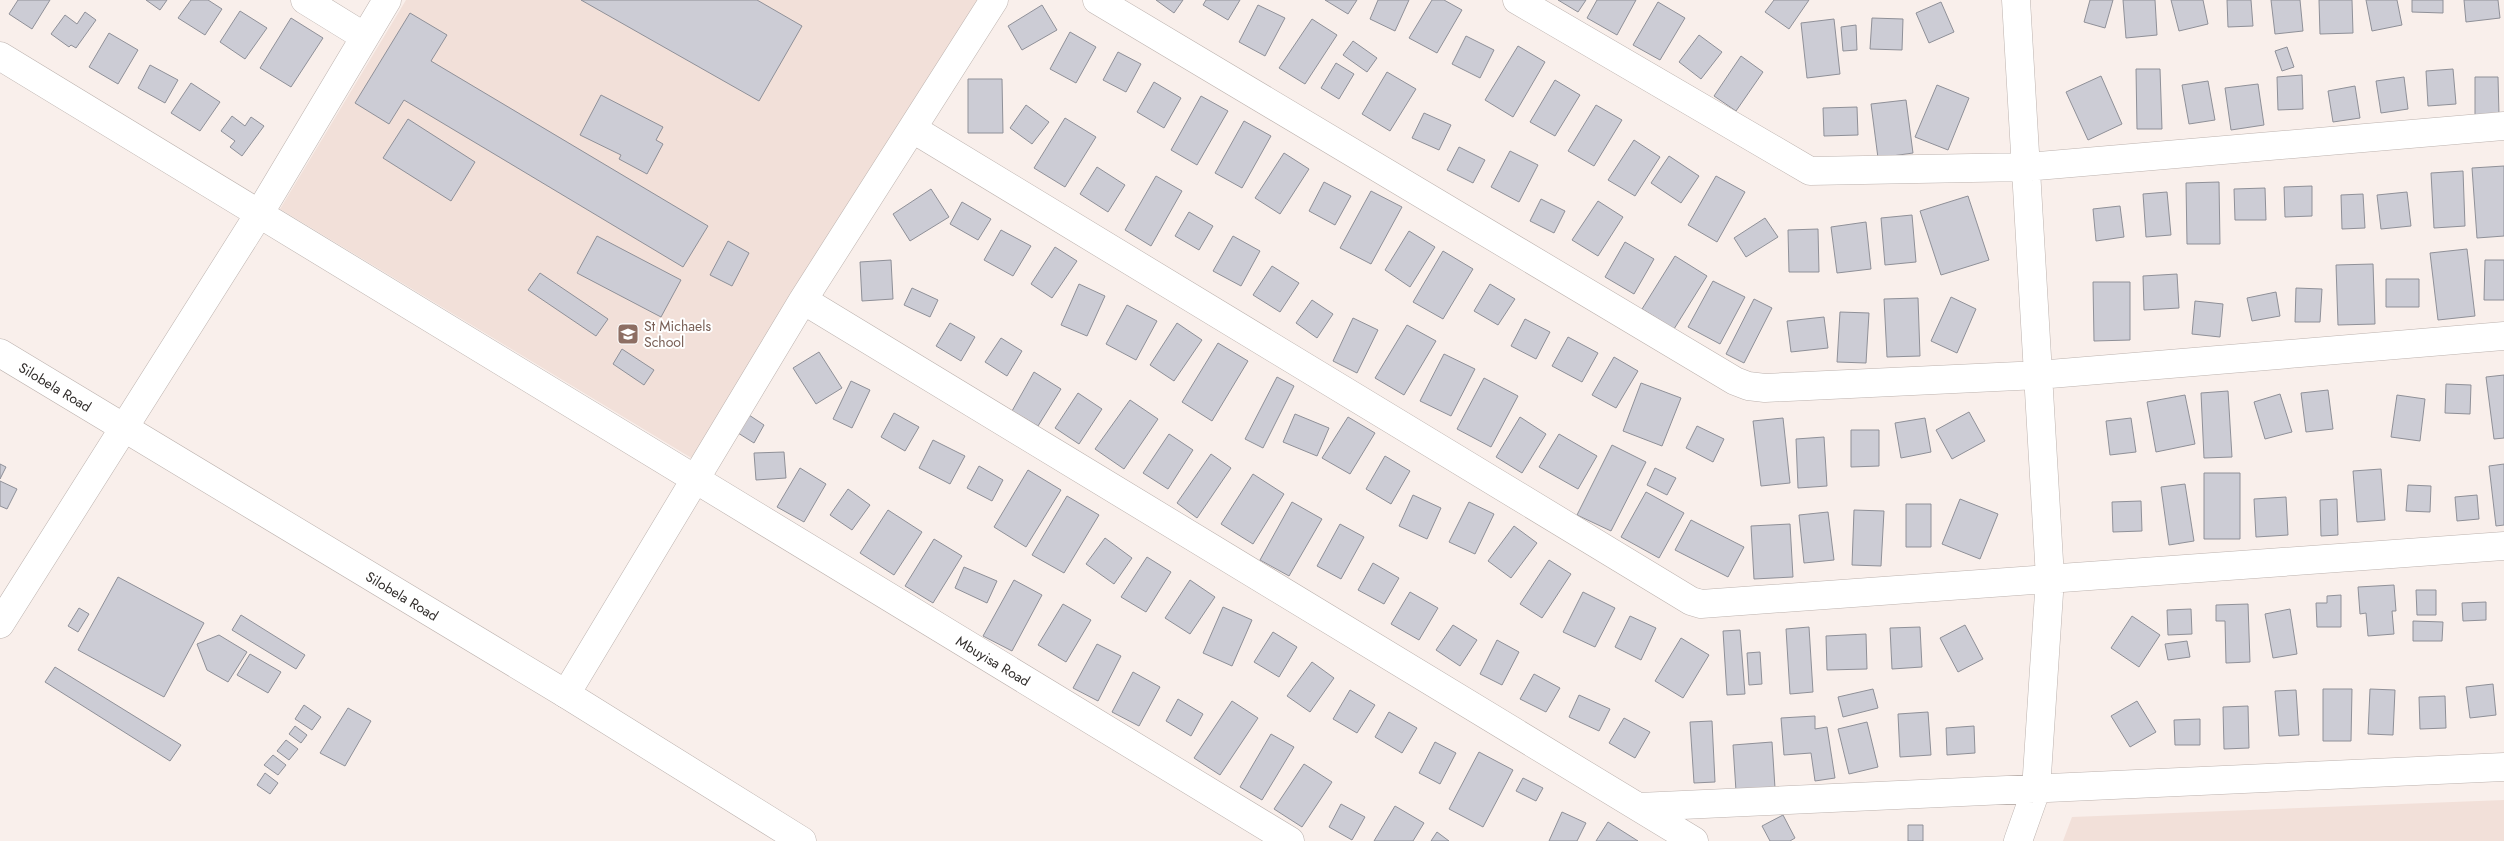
<svg xmlns="http://www.w3.org/2000/svg" width="2504" height="841" font-family="Jost,sans-serif">
<rect width="100%" height="100%" fill="#f9efeb"/>
<path fill="#f2e0d9" d="M406,0H978L693,459L280,209Z
M2504,800V841H2063L2072,817Z"/>
<path fill="#ccccd5" stroke="#8f9098" d="M18,0H50L32,29L9,14Z
M146,0H167L160,10Z
M191,0H208L222,9L205,35L178,18Z
M581,0H757L802,26L759,101Z
M1156,0H1183L1174,13Z
M1206,0H1240L1228,20L1203,5Z
M1325,0H1357L1348,14Z
M1378,0H1409L1395,31L1370,19Z
M1432,0H1444L1462,10L1437,53L1409,38Z
M1558,0H1586L1578,12Z
M1597,0H1636L1617,35L1587,18Z
M1774,0H1809L1789,29L1765,12Z
M2090,0H2113L2105,28L2084,22Z
M2123,0H2155L2157,35L2126,38Z
M2171,0H2203L2208,24L2179,31Z
M2227,0H2251L2253,26L2228,27Z
M2271,0H2300L2303,31L2275,34Z
M2319,0H2352L2353,33L2320,34Z
M2366,0H2397L2402,25L2372,31Z
M2412,0H2443V13L2412,12Z
M2464,0H2498L2500,18L2466,22Z
M1658,2L1685,18L1660,60L1633,45Z
M1941,2L1954,32L1929,43L1916,13Z
M1042,5L1057,30L1022,50L1008,26Z
M1258,5L1285,18L1265,56L1239,42Z
M240,11L267,28L245,59L220,42Z
M85,12L96,20L76,48L71,45L69,47L51,34L65,15L77,24Z
M410,13L447,35L431,61L708,226L683,267L404,100L389,124L355,103Z
M291,18L323,38L291,87L260,68Z
M1872,18L1903,19L1902,50L1870,49Z
M1312,19L1337,35L1305,84L1279,68Z
M1834,19L1840,74L1807,78L1801,23Z
M1856,25L1857,50L1843,51L1841,27Z
M1070,32L1096,47L1076,83L1050,69Z
M109,33L138,50L118,84L89,67Z
M1699,35L1722,52L1701,79L1679,62Z
M1466,36L1494,50L1480,78L1452,64Z
M1353,41L1377,58L1367,72L1343,55Z
M1518,46L1545,62L1513,117L1485,100Z
M2287,47L2294,67L2282,71L2275,51Z
M1118,52L1141,64L1126,92L1103,80Z
M1741,56L1763,72L1736,111L1714,96Z
M1336,63L1354,74L1339,99L1321,88Z
M150,65L178,80L165,103L138,88Z
M2136,69H2160L2162,129H2137Z
M2453,69L2456,104L2428,106L2426,71Z
M1387,72L1416,89L1390,131L1362,114Z
M2302,75L2303,109L2278,110L2277,77Z
M2101,76L2122,124L2088,140L2066,92Z
M2404,77L2408,109L2381,113L2376,81Z
M2475,77H2498L2499,115H2475Z
M968,79H1002L1003,133H968Z
M1555,80L1580,95L1555,136L1530,122Z
M2208,81L2215,120L2189,124L2182,85Z
M1154,82L1181,98L1164,128L1137,112Z
M191,83L220,102L200,131L171,113Z
M2258,84L2264,125L2231,130L2225,88Z
M1937,85L1969,98L1948,150L1915,137Z
M2355,86L2360,118L2333,122L2328,91Z
M601,95L663,127L656,140L663,144L647,174L619,159L621,155L580,135Z
M1201,96L1228,111L1197,165L1171,150Z
M1906,100L1913,153L1878,158L1871,104Z
M1026,105L1049,122L1032,144L1010,128Z
M1596,105L1622,120L1594,166L1568,151Z
M1857,107L1858,135L1824,136L1823,108Z
M1424,113L1451,125L1439,150L1412,138Z
M232,116L245,126L251,117L264,126L242,156L230,147L235,141L221,131Z
M1065,118L1096,137L1065,187L1034,168Z
M408,119L475,162L451,201L383,158Z
M1244,121L1271,136L1242,188L1215,173Z
M1634,140L1660,157L1635,196L1608,180Z
M1459,147L1485,160L1473,183L1447,170Z
M1510,151L1538,165L1519,202L1491,187Z
M1284,153L1309,169L1280,214L1255,198Z
M1669,156L1699,176L1681,203L1651,183Z
M2504,166V236L2477,238L2472,168Z
M1097,167L1125,185L1108,212L1080,194Z
M2463,171L2465,226L2434,228L2431,173Z
M1156,176L1182,191L1151,246L1125,230Z
M1716,176L1745,192L1717,242L1688,225Z
M1324,182L1351,196L1335,225L1309,211Z
M2219,182L2220,244H2187L2186,183Z
M2312,186V216L2285,217L2284,187Z
M2265,188L2266,220H2235L2234,189Z
M931,189L949,217L910,241L893,214Z
M1371,191L1402,207L1371,264L1340,248Z
M2167,192L2171,235L2146,237L2143,194Z
M2407,192L2411,226L2381,229L2377,195Z
M2363,194L2365,228L2342,229L2341,195Z
M1968,196L1989,260L1941,275L1920,211Z
M1541,199L1565,211L1554,233L1530,221Z
M1598,201L1623,217L1598,256L1572,240Z
M962,202L991,219L978,240L950,224Z
M2120,206L2124,237L2096,241L2093,209Z
M1189,212L1213,226L1199,250L1175,236Z
M1912,215L1916,262L1885,265L1881,218Z
M1765,218L1778,237L1746,257L1734,238Z
M1866,222L1871,269L1837,273L1831,227Z
M1818,229L1819,272H1789L1788,230Z
M1001,230L1031,246L1013,276L984,260Z
M1409,231L1435,247L1410,287L1385,270Z
M597,236L681,280L661,317L577,273Z
M1233,236L1260,251L1241,286L1213,271Z
M728,241L749,253L732,286L710,275Z
M1625,242L1654,259L1634,294L1605,277Z
M1055,247L1077,261L1052,298L1031,284Z
M2467,249L2475,316L2438,320L2430,253Z
M1443,251L1473,269L1443,319L1413,302Z
M1675,256L1707,276L1674,329L1642,309Z
M891,260L893,299L862,301L860,262Z
M2485,260H2504V300H2484Z
M2373,264L2375,324L2338,325L2336,265Z
M1272,266L1299,283L1280,312L1253,295Z
M540,273L608,319L596,336L528,290Z
M2177,274L2179,308L2144,310L2143,276Z
M2386,279H2419V307H2386Z
M1713,281L1745,297L1720,344L1688,327Z
M2093,282H2130V340L2094,341Z
M1079,284L1105,296L1087,336L1061,325Z
M1490,284L1515,299L1498,325L1474,311Z
M912,288L938,300L930,317L904,305Z
M2296,288L2322,289L2320,322H2295Z
M2276,292L2280,316L2252,321L2247,298Z
M1951,297L1976,309L1957,353L1931,341Z
M1918,298L1920,356L1887,357L1884,299Z
M1754,299L1772,308L1744,363L1726,354Z
M1312,300L1333,314L1317,338L1296,323Z
M2195,301L2223,304L2220,337L2192,334Z
M1127,305L1157,321L1136,360L1106,344Z
M1840,312L1869,313L1866,363L1837,362Z
M1824,317L1828,348L1791,352L1787,321Z
M1353,318L1378,330L1357,373L1333,361Z
M1525,319L1550,332L1536,359L1511,346Z
M950,323L975,337L961,361L936,346Z
M1177,323L1202,340L1174,381L1150,365Z
M1407,325L1436,341L1404,395L1375,378Z
M1568,337L1598,353L1582,382L1552,366Z
M1001,338L1022,351L1007,376L985,362Z
M1218,343L1248,361L1212,421L1182,402Z
M622,349L654,370L644,385L613,364Z
M819,352L842,388L816,404L793,368Z
M1444,354L1475,369L1451,416L1420,401Z
M1614,357L1638,371L1616,408L1592,395Z
M1034,372L1061,389L1038,426L1012,411Z
M2504,375V438L2494,439L2486,377Z
M1277,377L1294,386L1263,448L1245,439Z
M1484,378L1518,396L1491,447L1457,429Z
M851,381L870,390L852,428L833,419Z
M1641,383L1681,398L1662,446L1623,431Z
M2446,384L2471,385L2470,414L2445,413Z
M2328,390L2333,429L2306,432L2301,393Z
M2228,391L2232,457L2204,458L2201,393Z
M1078,393L1102,409L1079,444L1055,428Z
M2280,394L2292,432L2265,439L2254,402Z
M2185,395L2195,444L2156,452L2147,402Z
M2397,395L2425,399L2420,441L2391,437Z
M1130,400L1158,419L1124,469L1095,449Z
M1969,412L1985,441L1952,459L1936,430Z
M894,413L919,427L905,451L881,437Z
M1295,414L1329,428L1317,456L1283,442Z
M749,415L764,425L754,443L738,433Z
M1348,417L1375,433L1350,474L1322,458Z
M1520,417L1546,434L1522,473L1496,457Z
M1783,418L1790,483L1761,486L1753,421Z
M1925,418L1931,452L1901,458L1895,423Z
M2131,418L2136,452L2110,455L2106,421Z
M1697,426L1724,439L1713,462L1686,448Z
M1851,430H1879V466L1851,467Z
M1169,434L1193,450L1168,489L1143,473Z
M1559,434L1597,456L1578,489L1539,467Z
M1824,437L1827,486L1798,488L1796,439Z
M933,440L965,456L950,484L919,468Z
M1612,445L1646,462L1611,531L1577,515Z
M784,452L786,478L756,480L754,453Z
M1211,454L1231,468L1197,518L1177,503Z
M1385,456L1410,471L1391,504L1366,489Z
M0,464L6,467L0,479Z
M2504,464V525L2496,526L2489,466Z
M979,466L1003,480L992,501L967,488Z
M800,468L826,484L804,522L777,507Z
M1655,468L1676,478L1667,495L1647,485Z
M2381,469L2385,520L2357,522L2353,471Z
M1028,470L1061,490L1026,547L994,527Z
M2204,473H2240V539H2204Z
M1253,474L1284,494L1253,544L1221,524Z
M0,481L17,489L7,509L0,506Z
M2185,484L2194,541L2169,545L2161,487Z
M2408,485L2431,486L2430,512L2406,511Z
M848,489L870,505L852,530L830,515Z
M1646,492L1684,513L1659,558L1621,537Z
M1413,495L1441,508L1427,539L1399,526Z
M2477,495L2479,519L2457,521L2455,497Z
M1067,496L1099,515L1064,573L1032,555Z
M2286,497L2288,535L2256,537L2254,499Z
M1960,499L1998,514L1980,559L1942,544Z
M2337,499L2338,535L2321,536L2320,500Z
M2141,501L2142,531L2113,532L2112,502Z
M1292,502L1322,519L1289,576L1260,560Z
M1469,502L1494,514L1475,554L1449,542Z
M1906,504H1931V547H1906Z
M888,510L922,532L894,575L860,553Z
M1854,510L1884,511L1881,566L1852,565Z
M1828,512L1834,560L1804,563L1799,515Z
M1691,520L1744,547L1728,577L1675,550Z
M1340,524L1364,537L1341,579L1317,566Z
M1790,524L1793,577L1754,579L1751,526Z
M1514,526L1537,543L1511,578L1488,561Z
M1105,538L1132,558L1114,584L1086,564Z
M934,539L962,556L933,603L905,586Z
M1147,557L1171,572L1146,612L1121,597Z
M1549,560L1571,574L1542,618L1520,604Z
M1373,563L1399,578L1384,604L1358,590Z
M964,567L997,581L987,603L955,588Z
M118,577L204,623L164,697L78,650Z
M1014,580L1042,595L1012,651L983,636Z
M1190,580L1215,597L1190,634L1165,618Z
M2394,585L2396,611H2392L2394,634L2368,636L2366,613L2360,614L2358,587Z
M2416,590H2436V615H2417Z
M1410,592L1438,608L1419,640L1391,624Z
M1583,592L1615,608L1595,647L1563,632Z
M2341,595V627H2317L2316,603H2327V596Z
M2486,602V620L2463,621L2462,603Z
M1063,604L1091,620L1066,662L1038,645Z
M2248,604L2250,662L2226,663L2225,621H2216V605Z
M1223,607L1252,620L1232,666L1203,653Z
M79,608L89,614L78,632L68,626Z
M2191,609L2192,634L2168,635L2167,610Z
M2290,609L2297,654L2273,658L2265,614Z
M241,615L305,655L296,669L232,630Z
M1630,616L1656,628L1641,660L1615,647Z
M2132,616L2160,635L2139,667L2111,648Z
M2413,621L2443,622L2442,641H2413Z
M1453,625L1477,640L1460,666L1436,650Z
M1965,625L1983,659L1958,672L1940,638Z
M1809,627L1813,692L1790,694L1786,629Z
M1920,627L1922,667L1892,669L1890,628Z
M1740,630L1745,694L1727,695L1723,631Z
M1273,632L1297,647L1279,677L1254,662Z
M1866,634L1867,669L1827,670L1826,636Z
M219,635L247,652L228,682L207,670L197,644Z
M1681,638L1709,655L1683,698L1655,681Z
M1497,640L1519,652L1502,685L1480,674Z
M2187,641L2190,657L2168,660L2165,644Z
M1097,644L1121,656L1098,701L1073,688Z
M1760,652L1762,684L1749,685L1747,653Z
M250,654L281,672L268,693L237,675Z
M1312,662L1334,678L1310,712L1287,696Z
M55,667L181,745L170,761L45,682Z
M1133,672L1160,687L1139,726L1112,712Z
M1534,674L1560,688L1546,712L1520,699Z
M2493,684L2496,715L2470,718L2466,687Z
M1873,689L1878,708L1843,717L1838,697Z
M2323,689H2352L2351,741H2323Z
M2370,689L2395,690L2393,735L2368,734Z
M1350,690L1375,705L1357,733L1333,719Z
M2296,690L2299,735L2279,736L2275,691Z
M1579,695L1610,709L1599,731L1569,717Z
M2445,696L2446,728L2420,729L2419,697Z
M1178,699L1203,714L1191,736L1166,721Z
M1232,701L1258,718L1220,775L1194,758Z
M2137,701L2156,732L2130,747L2111,716Z
M304,705L321,717L312,730L295,719Z
M2248,706L2249,748L2224,749L2223,707Z
M348,708L371,721L345,766L320,753Z
M1389,712L1417,728L1402,753L1375,737Z
M1928,712L1931,755L1900,757L1898,714Z
M1815,716V729L1827,727L1835,778L1815,781L1811,753L1784,755L1781,718Z
M1624,718L1650,732L1635,758L1609,743Z
M2200,719V745H2175L2174,720Z
M1712,721L1715,782L1694,783L1690,722Z
M1867,722L1878,767L1849,774L1838,729Z
M295,726L307,735L301,743L289,734Z
M1974,726L1975,753L1947,755L1946,728Z
M1271,734L1294,747L1262,800L1240,787Z
M286,740L298,749L289,760L277,751Z
M1435,742L1456,753L1440,784L1419,773Z
M1772,742L1775,788L1736,791L1733,745Z
M1479,752L1513,770L1483,827L1449,809Z
M273,755L286,765L278,775L264,765Z
M1304,764L1332,782L1302,827L1274,809Z
M265,773L278,783L270,794L257,785Z
M1523,778L1543,788L1536,801L1516,791Z
M1341,804L1365,817L1352,840L1329,827Z
M1395,806L1424,823L1413,841H1374Z
M1562,812L1586,823L1577,841H1549Z
M1783,815L1795,838L1790,841H1770L1762,826Z
M1608,822L1638,841H1596Z
M1908,825H1923V841H1908Z
M1437,832L1449,841H1431Z"/>
<g fill="none" stroke-linecap="round" stroke-linejoin="round">
<g stroke="#bcb2ae" stroke-width="29">
<path id="minor" d="M305,0L365,37
M1097,0L1735,381L1748,386L1765,388L2038,375L2504,336
M1517,0L1810,171L2026,167L2504,126
M2016,0L2050,578L2036,790L2018,841
M0,56L1290,841
M913,129L1691,601L1701,604L2504,546
M803,300L1694,841
M0,624L259,214L387,0
M566,694L803,300L994,0
M1639,807L2504,767"/>
</g>
<g stroke="#bcb2ae" stroke-width="29">
<path id="tertiary" d="M0,353L566,694L802,841"/>
</g>
<use href="#minor" stroke="#fff" stroke-width="28"/>
<use href="#tertiary" stroke="#fff" stroke-width="28"/>
</g>
<defs>
<g id="school-square" transform="scale(1.125)"><rect x="-9" y="-9" width="18" height="18" rx="4" fill="#8d6e63" stroke="#fff"/><path d="M0-5L7-2L0 1L-7-2ZM-4 1L0 2.5L4 1V4Q0 6-4 4Z" fill="#fff"/></g>
</defs>
<g fill-rule="evenodd">
<use href="#school-square" x="628" y="334"/>
</g>
<g text-anchor="middle" dominant-baseline="central" stroke-width="4" stroke-linejoin="round" paint-order="stroke">
<g font-size="14" fill="#785e54" stroke="#fff" text-anchor="start">
<text x="644" y="326">St Michaels<tspan x="644" dy="16">School</tspan></text>
</g>
<g font-size="14" fill="#322e2c" stroke="#fff">
<text transform="translate(55 387) rotate(31)">Silobela Road</text>
<text transform="translate(402 596) rotate(31)">Silobela Road</text>
<text transform="translate(993 661) rotate(31)">Mbuyisa Road</text>
</g>
</g>
</svg>
